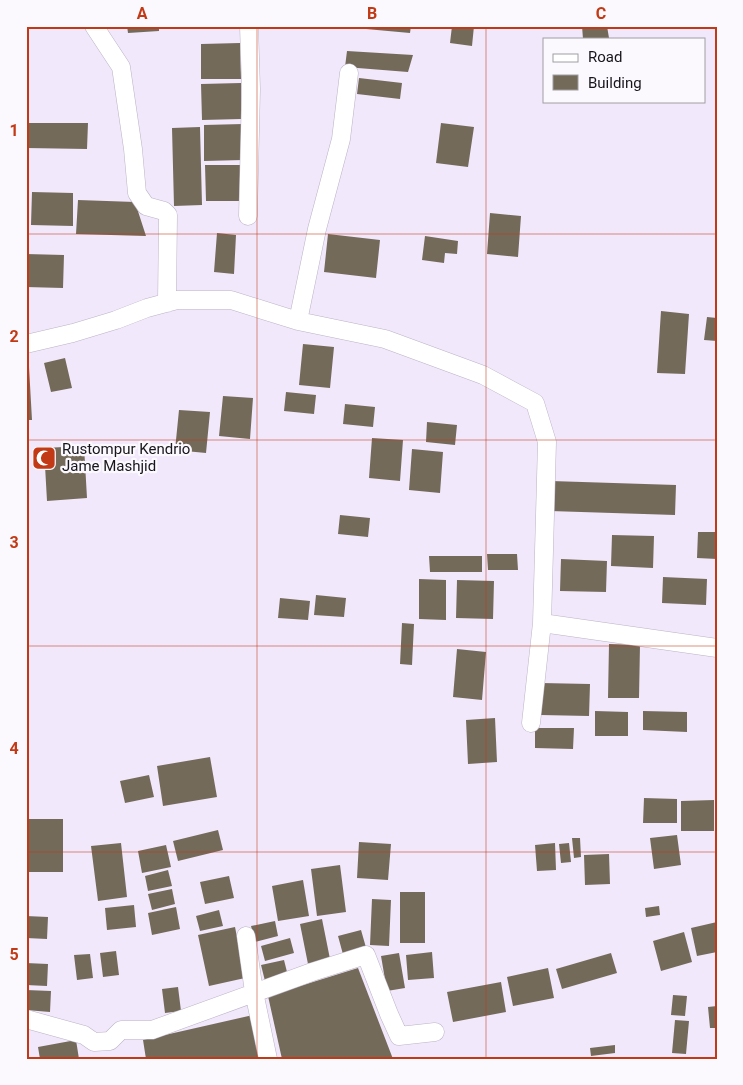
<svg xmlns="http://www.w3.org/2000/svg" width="743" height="1085" font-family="Roboto,sans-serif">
<rect width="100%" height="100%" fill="#f1e8fb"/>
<path fill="#746a5a" d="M127,26H159V31L128,33Z
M355,26H411L410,33L355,28Z
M452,26H474L472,46L450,43Z
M582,26H607L609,38L583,39Z
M240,43L241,79H201V44Z
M347,51L413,55L408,72L345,67Z
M359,78L402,83L400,99L357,94Z
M241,83V119L202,120L201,84Z
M26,123H88L87,149L26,148Z
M441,123L474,127L468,167L436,163Z
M243,124V160L204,161V125Z
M200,127L202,205L174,206L172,128Z
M205,165H244L245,201H206Z
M32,192L73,193V226L31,225Z
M78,200L135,202L146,236L76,234Z
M490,213L521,216L518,257L487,254Z
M217,233L236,235L234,274L214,272Z
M328,234L380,240L376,278L324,272Z
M425,236L458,241L457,254L445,253L444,263L422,260Z
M26,254L64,255L63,288L26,287Z
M661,311L689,314L685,374L657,373Z
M707,317L717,318V341L704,340Z
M303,344L334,347L330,388L299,385Z
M65,358L72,388L51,392L44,363Z
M26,367H29L32,420H26Z
M286,392L316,395L314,414L284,411Z
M223,396L253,398L250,439L219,436Z
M345,404L375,407L373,427L343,424Z
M179,410L210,412L206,453L175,450Z
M427,422L457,425L455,445L426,442Z
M372,438L403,440L400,481L369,478Z
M84,446L87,498L47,501L44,448Z
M412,449L443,452L440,493L409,490Z
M551,481L676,485L675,515L550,511Z
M340,515L370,518L368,537L338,534Z
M698,532H717V559L697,558Z
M612,535L654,536L653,568L611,566Z
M487,554H517L518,570H488Z
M429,556H482V572H430Z
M561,559L607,561L606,592L560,591Z
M663,577L707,579L706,605L662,603Z
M419,579L446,580V620L419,619Z
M457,580L494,581L493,619L456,618Z
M316,595L346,598L344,617L314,615Z
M280,598L310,601L308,620L278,618Z
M402,623L414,624L412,665L400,664Z
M609,644L640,645L639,698H608Z
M457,649L486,652L482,700L453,697Z
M541,683L590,684L589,716L541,715Z
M595,711L628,712V736H595Z
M643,711L687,712V732L643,730Z
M495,718L497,762L468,764L466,720Z
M535,728H574L573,749L535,748Z
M210,757L217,797L163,806L157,766Z
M149,775L154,797L125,803L120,781Z
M644,798L677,799V823H643Z
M714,800V831H681V801Z
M26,819H63V872H26Z
M218,830L223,850L178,861L173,841Z
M677,835L681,865L654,869L650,838Z
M572,838H580L581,857L574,858Z
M359,842L391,844L388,880L357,878Z
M121,843L127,897L98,901L91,846Z
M555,843L556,870L537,871L535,845Z
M569,843L571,862L561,863L559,844Z
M166,845L171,867L142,873L138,851Z
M609,854L610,884L585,885L584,855Z
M340,865L346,912L317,916L311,869Z
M168,870L172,886L148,891L145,876Z
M229,876L234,898L205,904L200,882Z
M303,880L309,916L278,921L272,886Z
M172,889L175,904L152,910L148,894Z
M400,892H425V943H400Z
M372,899L391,900L389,946L370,945Z
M134,905L136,927L107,930L105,908Z
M659,906L660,915L646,917L645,908Z
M176,907L180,929L152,935L148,913Z
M219,910L223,926L200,931L196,916Z
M26,916L48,917L47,939L26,938Z
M322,919L330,959L308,964L300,924Z
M275,921L278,936L255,942L251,926Z
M717,922V952L697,956L691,928Z
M235,927L245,978L209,986L198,935Z
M361,930L367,951L344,958L338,936Z
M684,932L692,962L661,971L653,941Z
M290,938L294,953L265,961L261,946Z
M116,951L119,975L103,977L100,953Z
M432,952L434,978L408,980L406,955Z
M399,953L405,988L387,991L381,956Z
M611,953L617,973L562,989L556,969Z
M90,954L93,978L77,980L74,955Z
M284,960L288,976L265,981L261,965Z
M26,963L48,964L47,986L26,985Z
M358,968L393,1059H282L268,996Z
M548,968L554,998L513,1006L507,977Z
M501,982L506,1012L453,1022L447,992Z
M178,987L181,1011L165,1013L162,989Z
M26,990L51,991L50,1012L26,1010Z
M673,995L687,996L685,1016L671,1015Z
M717,1006V1028H710L708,1007Z
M253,1015L260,1059H146L143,1040Z
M675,1020L689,1021L686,1054L672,1053Z
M76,1040L79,1059H40L38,1047Z
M615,1045V1053L591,1056L590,1048Z"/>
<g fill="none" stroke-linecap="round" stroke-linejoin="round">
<g stroke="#bbb3c5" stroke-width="19">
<path id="minor" d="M94,26L121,67L133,149L137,193L146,206L164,211L168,215L167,303
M248,216L251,89L249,26
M298,321L317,229L341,139L349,73
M26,344L73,333L116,320L147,308L177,300H231L298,321L385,339L483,375L535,403L547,442L542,623L531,723
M542,623L717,648
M246,936L254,992L268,1059
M26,1019L84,1035L94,1042L110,1041L121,1030H152L312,972L366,955L389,1014L399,1036L435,1032"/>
</g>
<use href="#minor" stroke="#fff" stroke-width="18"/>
</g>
<path fill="none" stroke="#c23915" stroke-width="1" stroke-opacity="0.55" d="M257,26V1059M486,26V1059M26,234H717M26,440H717M26,646H717M26,852H717"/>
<defs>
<g id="mosque-square" transform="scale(1.25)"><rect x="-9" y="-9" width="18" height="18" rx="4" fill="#c23915" stroke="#fbf9fd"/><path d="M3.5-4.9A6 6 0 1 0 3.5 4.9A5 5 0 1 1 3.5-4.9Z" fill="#fff"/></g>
</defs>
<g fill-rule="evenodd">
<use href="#mosque-square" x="44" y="458"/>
</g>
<g text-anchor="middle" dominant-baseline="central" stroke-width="4.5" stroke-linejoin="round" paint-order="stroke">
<g font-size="15" fill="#18151c" stroke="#fbf9fd" text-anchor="start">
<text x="62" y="449">Rustompur Kendrio<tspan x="62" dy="17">Jame Mashjid</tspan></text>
</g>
</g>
<rect width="743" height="1085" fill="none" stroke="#fbf9fd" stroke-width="55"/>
<rect x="543" y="38" width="162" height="65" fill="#fbf9fd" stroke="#a09ea3"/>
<rect x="553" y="54" width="25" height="8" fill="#ffffff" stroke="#a09ea3"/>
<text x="588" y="62" font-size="15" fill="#18151c">Road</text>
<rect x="553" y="75" width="25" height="15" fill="#746a5a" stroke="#a09ea3"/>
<text x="588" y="88" font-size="15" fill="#18151c">Building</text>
<rect x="28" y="28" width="688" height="1030" fill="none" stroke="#c23915" stroke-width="2"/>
<g font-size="16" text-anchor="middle" font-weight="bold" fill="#c23915">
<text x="142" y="19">A</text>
<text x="372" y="19">B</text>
<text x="601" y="19">C</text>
<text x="14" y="136">1</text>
<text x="14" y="342">2</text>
<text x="14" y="548">3</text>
<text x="14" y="754">4</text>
<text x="14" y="960">5</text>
</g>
</svg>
